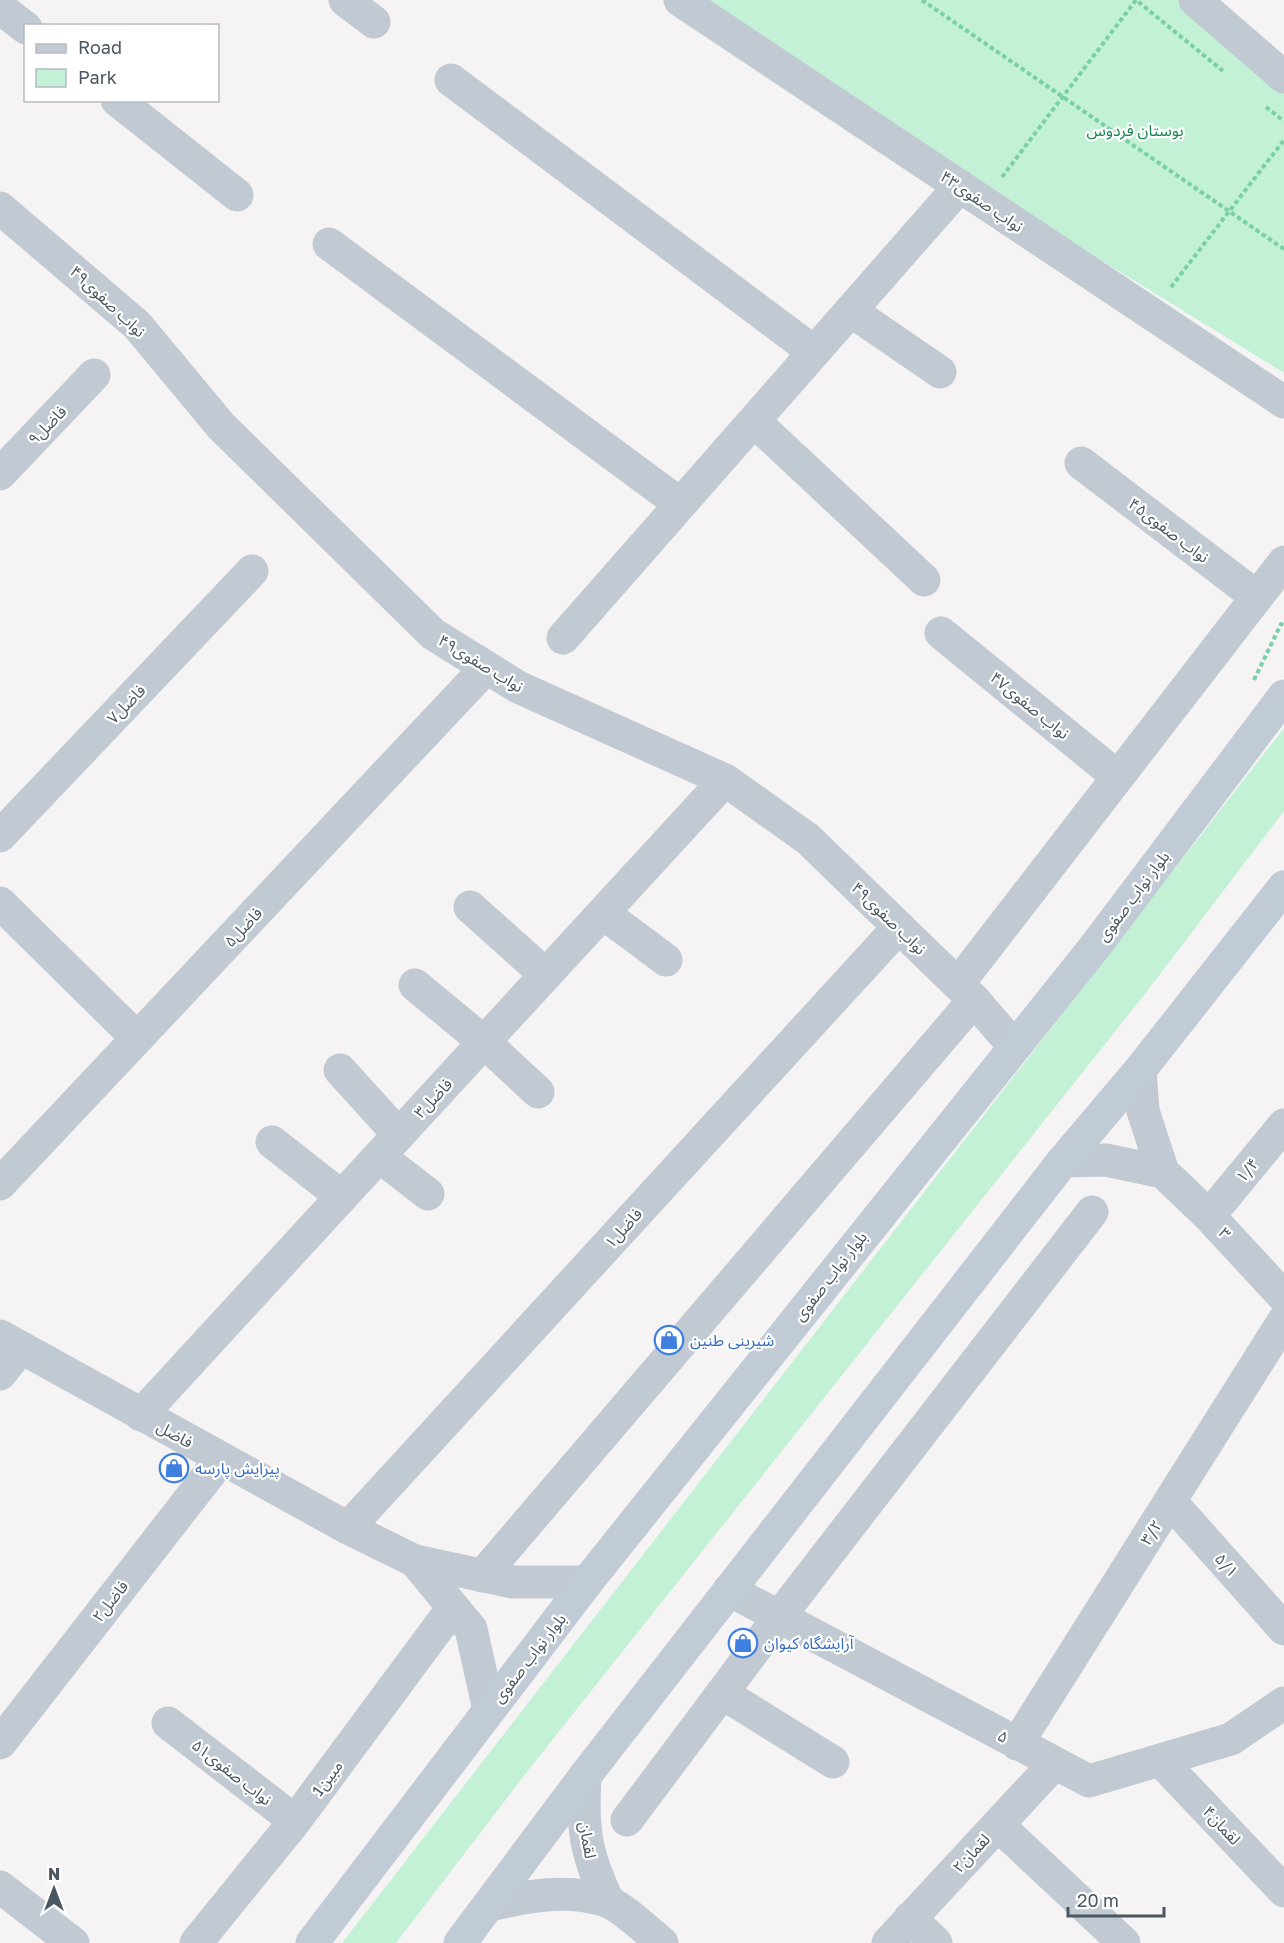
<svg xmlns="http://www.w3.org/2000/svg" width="1284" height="1943" font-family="'Golos Text','Noto Sans Arabic',sans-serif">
<rect width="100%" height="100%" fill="#f5f3f3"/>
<path fill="#c3f1d5" d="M693,0H1180L1284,89V373L689,6Z
M1284,728V811L1148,990L530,1768L396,1943H342Z"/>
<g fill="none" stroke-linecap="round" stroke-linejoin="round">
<path stroke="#7ad0a6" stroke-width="4" stroke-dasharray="4.5 3" stroke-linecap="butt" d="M922,0L1284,249
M1266,107L1284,121
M1002,177L1136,0L1223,71
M1171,287L1284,140
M1254,680L1281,624L1284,626"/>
<path stroke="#c1cad2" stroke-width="33" d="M345,0L374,22
M680,0L1284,402
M1195,0L1284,77
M0,8L26,28
M451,80L814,352
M117,100L237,195
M329,244L680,504
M851,311L940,372
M754,421L924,580
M1081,463L1257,597
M0,474L94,375
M941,633L1118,777
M563,638L960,186
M0,836L252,571
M0,903L137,1038
M470,907L546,975
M603,913L666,960
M958,984L1284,562
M415,985L484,1042L538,1092
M340,1070L399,1135
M272,1142L342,1197
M379,1156L428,1194
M0,1184L485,669
M1209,1216L1284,1125
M0,1374L20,1349
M141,1415L725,780
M1170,1501L1284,1629
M348,1528L899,927
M482,1576L974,1000
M729,1590L1089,1781L1231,1739L1284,1703
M722,1693L833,1762
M168,1723L295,1821
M0,1743L221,1459
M1017,1744L1284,1320
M1160,1760L1284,1891
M627,1820L779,1617L1092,1212
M998,1825L1124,1943
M0,1887L73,1943
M910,1918L936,1943
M196,1943L295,1821L452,1609
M888,1943L1055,1763"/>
<path stroke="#c1cad2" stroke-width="33" d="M0,208L137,325L221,426L433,634L518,687L725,780L808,839L974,1000L1013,1045
M1140,1070L1143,1111L1163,1172L1209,1216L1284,1297
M1063,1161L1106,1160L1163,1172
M0,1336L348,1528L415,1561L513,1582H587
M415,1561L471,1629L489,1710
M585,1776C582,1830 585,1852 608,1901
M490,1905C528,1896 568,1888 606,1901C623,1907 648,1932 662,1943"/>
<path stroke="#c1cbd6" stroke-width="33" d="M312,1943L587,1582L1097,944L1284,696
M460,1943L585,1776L1063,1161L1140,1070L1284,887"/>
</g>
<defs>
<g id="shop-ring" transform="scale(1.5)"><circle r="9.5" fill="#fff" stroke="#3f7fe0" stroke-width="1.5"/><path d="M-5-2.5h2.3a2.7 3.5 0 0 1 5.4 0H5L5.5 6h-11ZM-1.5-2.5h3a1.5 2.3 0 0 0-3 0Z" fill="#3f7fe0"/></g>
</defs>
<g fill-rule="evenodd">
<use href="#shop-ring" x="669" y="1340"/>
<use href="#shop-ring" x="174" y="1468"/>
<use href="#shop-ring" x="743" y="1643"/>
</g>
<g text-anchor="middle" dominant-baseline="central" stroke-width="4.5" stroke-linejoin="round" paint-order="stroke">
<g font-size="16" fill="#17864f" stroke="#fff">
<text x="1135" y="130">بوستان فردوس</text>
</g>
<g font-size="16" fill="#4a5661" stroke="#fff">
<text transform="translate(982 201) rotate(34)">۴۳نواب صفوی</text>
<text transform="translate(108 301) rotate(43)">۴۹نواب صفوی</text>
<text transform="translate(47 425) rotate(-46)">۹فاضل</text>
<text transform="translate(1169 530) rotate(37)">۴۵نواب صفوی</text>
<text transform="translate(481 663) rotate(31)">۴۹نواب صفوی</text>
<text transform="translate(126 704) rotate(-46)">۷فاضل</text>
<text transform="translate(1030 705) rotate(39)">۴۷نواب صفوی</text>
<text transform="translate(1133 896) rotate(-53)">بلوار نواب صفوی</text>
<text transform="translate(889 918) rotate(44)">۴۹نواب صفوی</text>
<text transform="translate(243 927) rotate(-47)">۵فاضل</text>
<text transform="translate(433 1098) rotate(-47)">۳فاضل</text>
<text transform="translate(1247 1170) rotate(-51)">۱/۴</text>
<text transform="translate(623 1228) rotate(-48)">۱فاضل</text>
<text transform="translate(1225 1233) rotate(47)">۳</text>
<text transform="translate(830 1276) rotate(-52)">بلوار نواب صفوی</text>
<text transform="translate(175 1434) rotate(29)">فاضل</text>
<text transform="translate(1151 1532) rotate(-58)">۳/۲</text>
<text transform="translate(1227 1565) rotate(48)">۵/۱</text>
<text transform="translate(110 1601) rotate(-52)">۲فاضل</text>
<text transform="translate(529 1658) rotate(-52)">بلوار نواب صفوی</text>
<text transform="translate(1003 1736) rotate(28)">۵</text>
<text transform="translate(232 1772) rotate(38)">۵۱نواب صفوی</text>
<text transform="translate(327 1778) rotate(-54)">1مبین</text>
<text transform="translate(1222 1825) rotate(47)">لقمان۴</text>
<text transform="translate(588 1840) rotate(80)">لقمان</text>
<text transform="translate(971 1853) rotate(-47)">۲لقمان</text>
</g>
<g font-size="16" fill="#366cbe" stroke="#fff" text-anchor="start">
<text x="690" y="1340">شیرینی طنین</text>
<text x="195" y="1468">پیرایش پارسه</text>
<text x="764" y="1643">آرایشگاه کیوان</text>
</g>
</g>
<rect x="24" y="24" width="195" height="78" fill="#ffffff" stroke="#b7bbc0" stroke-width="1.5"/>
<rect x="36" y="44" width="30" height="9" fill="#c1cbd6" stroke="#b7bbc0" stroke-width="1.5"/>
<text x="78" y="54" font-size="18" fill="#4a5661">Road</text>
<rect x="36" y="69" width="30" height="18" fill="#c3f1d5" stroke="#b7bbc0" stroke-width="1.5"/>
<text x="78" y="84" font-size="18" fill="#4a5661">Park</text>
<g transform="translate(54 1889)" stroke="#ffffff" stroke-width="4.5" paint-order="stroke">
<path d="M0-4.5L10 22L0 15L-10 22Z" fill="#4a5661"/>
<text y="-9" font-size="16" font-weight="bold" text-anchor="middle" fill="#4a5661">N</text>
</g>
<path d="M1068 1907v9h96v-9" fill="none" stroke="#4a5661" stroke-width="3"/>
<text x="1077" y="1907" font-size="18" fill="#4a5661" stroke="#ffffff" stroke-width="4.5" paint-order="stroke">20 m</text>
</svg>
